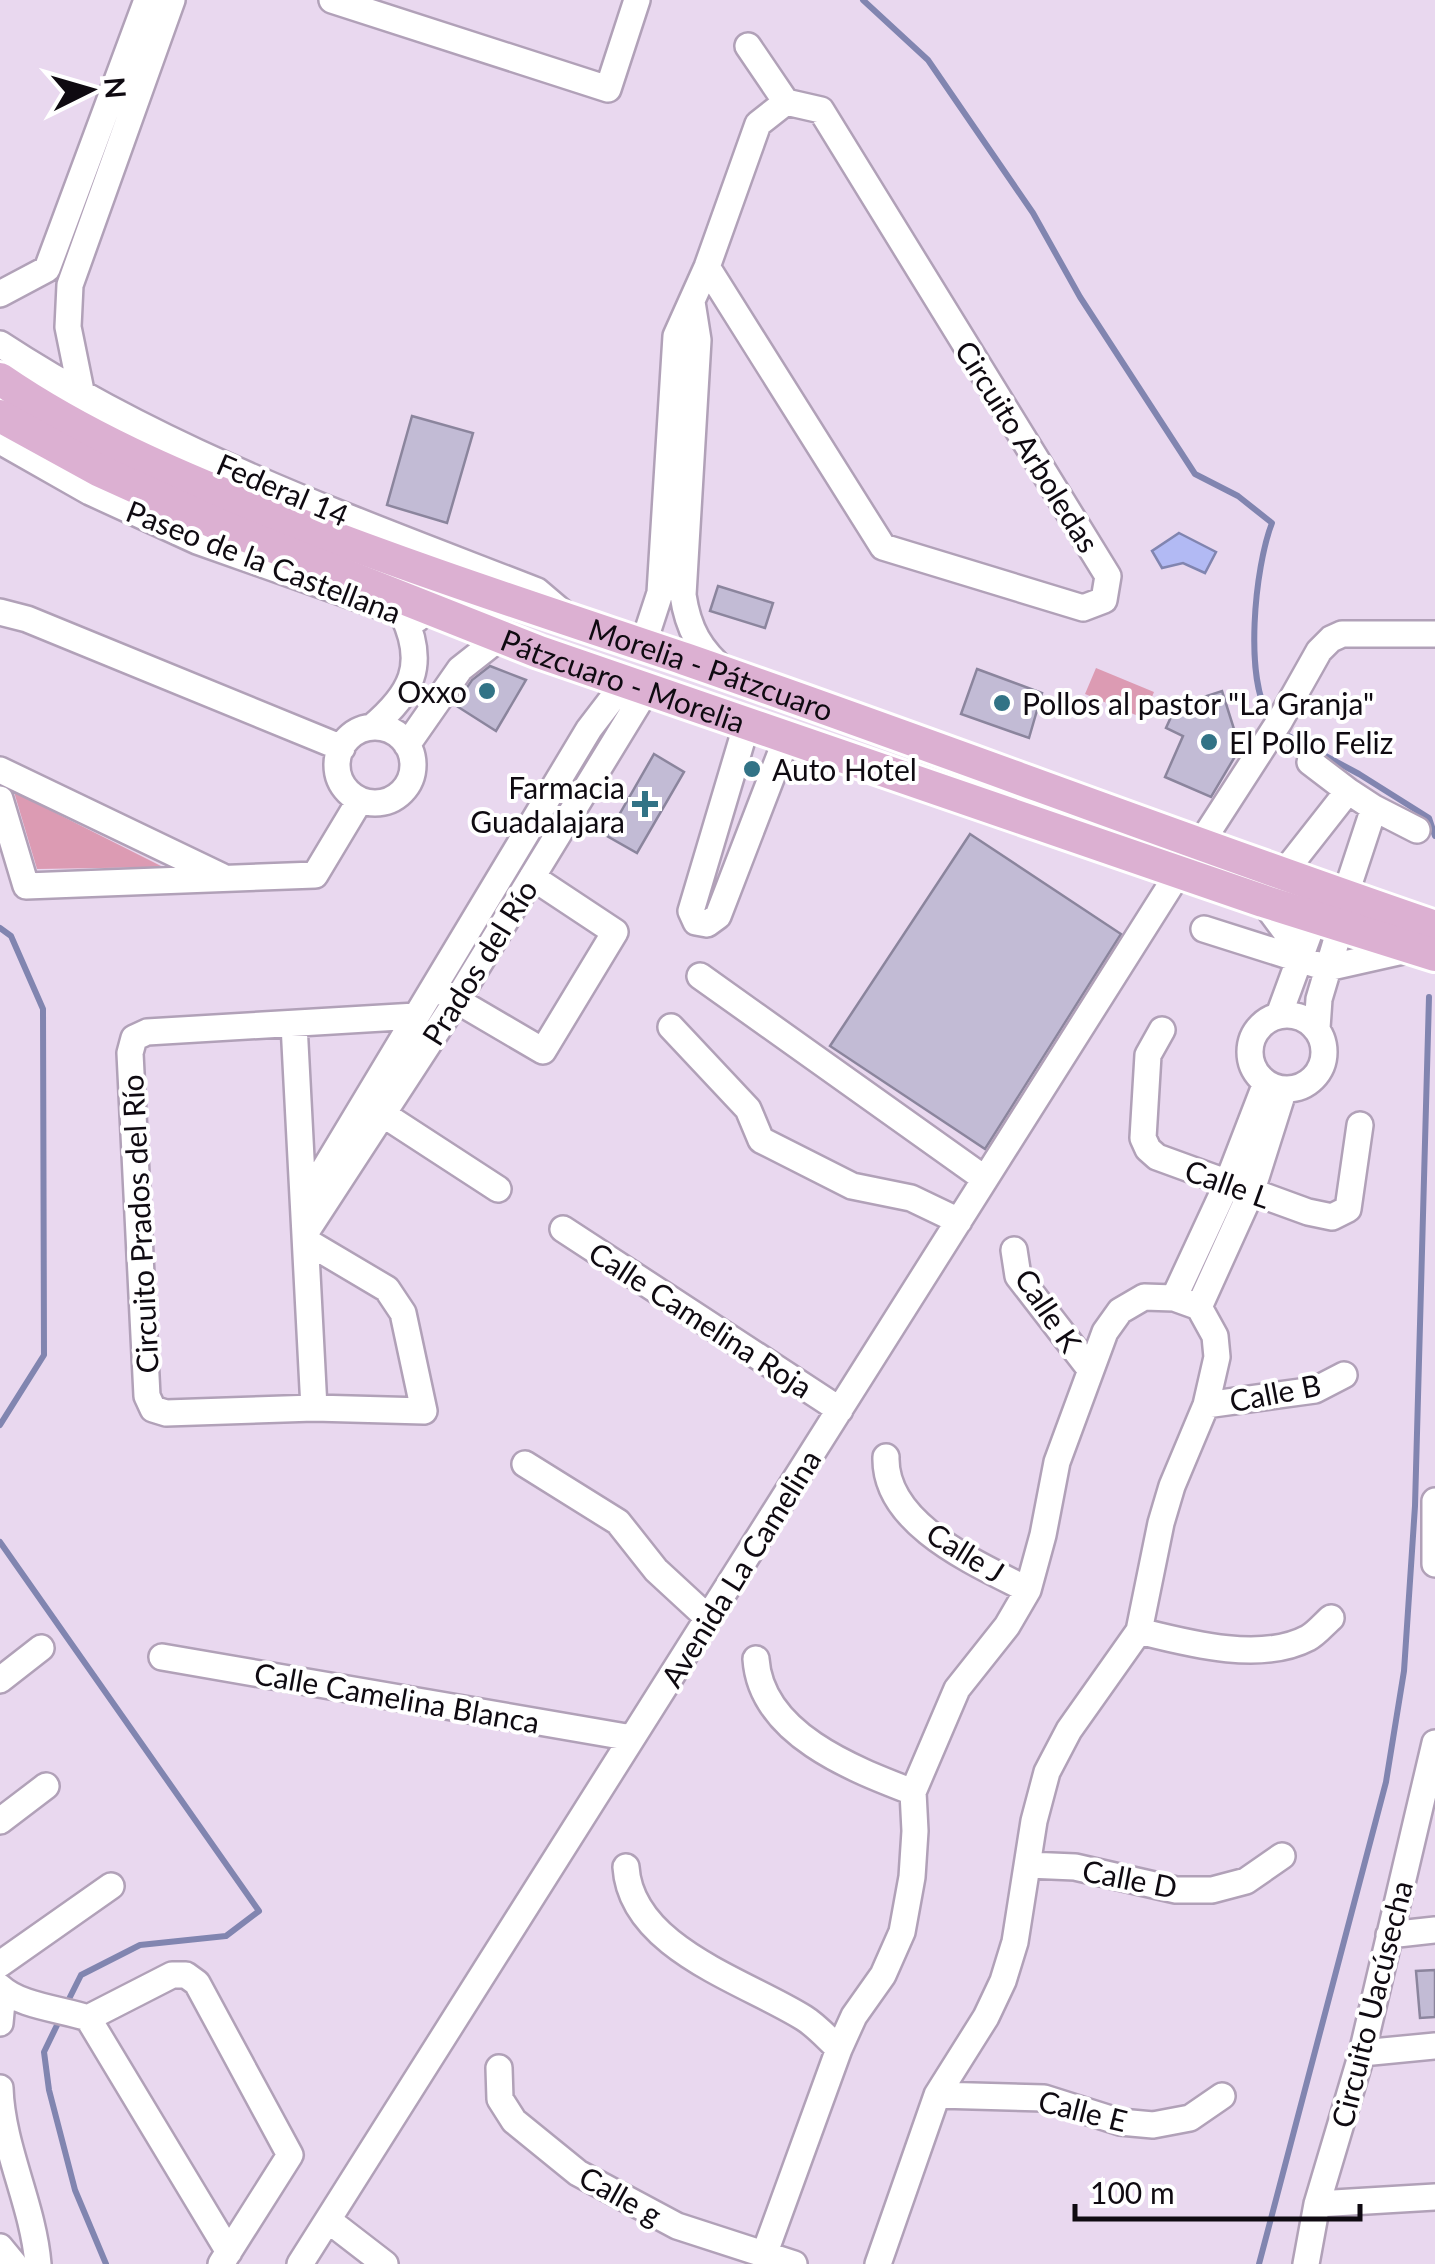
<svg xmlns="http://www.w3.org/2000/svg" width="1435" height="2264" font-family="Lato,sans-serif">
<rect width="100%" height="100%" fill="#e9d8ef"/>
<path fill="#dc9bb3" d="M1096,668L1154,692L1143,718L1085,694Z
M14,792L163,867L37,869Z"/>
<path fill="#b2baf4" stroke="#8185b0" stroke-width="2.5" d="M1179,533L1216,552L1205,573L1183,563L1162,568L1152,551Z"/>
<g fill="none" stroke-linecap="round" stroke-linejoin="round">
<path stroke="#8185b0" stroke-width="6" d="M863,0L928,60L1033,213L1080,297L1195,474L1238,496L1272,523C1255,566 1243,681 1271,720
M1283,733L1359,774L1429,818L1435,836
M0,928L11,936L43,1009L44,1355L0,1425
M0,1542L259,1911L226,1936L140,1945L81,1975L65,2007
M60,2019L44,2052L49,2090L75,2190L106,2264
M1259,2264L1386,1782L1404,1671L1415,1506L1429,997"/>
</g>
<path fill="#c2bbd5" stroke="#8b859d" stroke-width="2.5" d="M412,416L473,433L447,523L387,505Z
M718,586L773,603L765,628L710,611Z
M490,666L526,680L496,731L455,705L472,680Z
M977,669L1042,693L1029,738L961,714Z
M1222,691L1240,748L1211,797L1165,777L1183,736L1166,728L1176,706Z
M654,754L684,772L637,853L607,836Z
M970,834L1121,934L985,1149L830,1046Z
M1435,1970V2017L1420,2018L1416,1971Z"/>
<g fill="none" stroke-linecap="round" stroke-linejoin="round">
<g stroke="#b1a1b8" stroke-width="30">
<path id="minor" d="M332,0L608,89L637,0
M748,46L786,102
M707,267L883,547L1083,608L1104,600L1108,576L821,110L786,102
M0,294L47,269L147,0
M692,302L698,340L683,595C688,629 700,650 726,672
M0,344C166,453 353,519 537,591L564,614
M81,391L68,327L70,285L172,0
M0,441L90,492L197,541L417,619
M0,612L27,619L342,748
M643,645L660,593L676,336L707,267L758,124L786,102
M747,723L691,911L696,922L707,924L718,916L787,737
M372,727C411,694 427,665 403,615
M337 765a38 38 0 1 1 76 0a38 38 0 1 1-76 0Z
M407,745L460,669L493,643
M1310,762L1348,791
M0,770L221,876
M0,799L26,886L315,875L360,800
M1374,808L1417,830
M1199,846L1279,722L1319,651L1331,639L1342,634H1435
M1282,875L1348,791L1374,808L1345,896
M1263,901L1302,954
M1204,929L1327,968L1416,948
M700,976L985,1179
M444,993L543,1051L615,932L532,877
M1250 1052a37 37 0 1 1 74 0a37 37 0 1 1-74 0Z
M1279,1015L1315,917
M294,1024L314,1408
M671,1027L748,1109L761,1140L852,1186L911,1198L959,1221
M1317,1028L1319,999L1341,925
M1162,1030L1148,1055L1143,1138L1148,1149L1157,1157L1308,1212L1332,1217L1348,1209L1360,1125
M372,1107L498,1189
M304,1203L589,729L625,682
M563,1229L840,1410
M306,1232L457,1000L647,689
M306,1241L387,1289L403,1313L424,1411L314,1408L166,1413L153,1409L147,1396L130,1053L134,1038L147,1032L416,1016
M1014,1250L1018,1276L1090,1369
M1174,1298L1227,1184L1266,1083
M1199,1307L1252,1190L1284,1089
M1206,1405L1315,1390L1344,1375
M886,1457C884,1525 978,1564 1028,1590
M525,1464L618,1522L656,1570L708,1618
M1435,1501V1564
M1139,1631C1187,1643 1261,1663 1308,1638C1316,1634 1324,1624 1331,1618
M162,1657L632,1738
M756,1659C761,1734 853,1769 913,1792
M0,1680L41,1648
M0,1821L46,1786
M1028,1865L1075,1867L1176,1890H1212L1246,1881L1282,1856
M626,1867C631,1948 745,1981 804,2018C817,2026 828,2039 839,2049
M1389,1935L1435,1930
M0,1964L111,1886
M0,1987C20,2006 61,2009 88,2018
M88,2018L172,1975H186L197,1983L290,2155L221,2264
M88,2018L229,2252
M0,2023L3,1991
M1362,2053L1435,2046
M499,2068L500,2099L514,2121L578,2173L677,2226L794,2264
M0,2088C2,2148 33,2204 38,2264
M937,2095L1044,2098L1120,2122L1153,2125L1190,2118L1222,2096
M1317,2204L1435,2197
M328,2220L385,2264
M0,2247L14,2264
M764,2255L839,2049L854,2016L883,1975L902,1932L912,1877L915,1831L913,1792L957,1689L1007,1626L1028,1590L1043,1535L1057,1462L1105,1332L1120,1311L1144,1297L1174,1298L1199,1307L1215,1336L1217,1357L1206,1405L1172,1486L1161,1523L1139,1631L1069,1730L1047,1772L1034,1821L1015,1942L1003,1981L986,2017L937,2095L878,2264
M300,2264L1179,872
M1306,2264L1317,2204L1362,2053L1435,1743"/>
</g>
<g stroke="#fff" stroke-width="38">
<g id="major">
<path id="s1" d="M0,379C83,436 176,476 270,513C406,567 546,612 685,659C936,746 1184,841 1435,927"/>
<path id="s2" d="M0,416L100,471L231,530L539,652L1263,901L1435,955"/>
</g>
</g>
<use href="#minor" stroke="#fff" stroke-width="25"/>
<use href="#major" stroke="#dcb0d2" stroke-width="32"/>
</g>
<g fill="#327386" stroke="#fff" stroke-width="4">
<circle cx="487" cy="691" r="10"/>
<circle cx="1002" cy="703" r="10"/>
<circle cx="1209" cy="742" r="10"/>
<circle cx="752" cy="769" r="10"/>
<path d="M640 789h10v10h10v10h-10v10h-10v-10h-10v-10h10z"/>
</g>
<g text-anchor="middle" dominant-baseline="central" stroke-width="8" stroke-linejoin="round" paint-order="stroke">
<g font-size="30" fill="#0f0a11" stroke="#fff">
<text transform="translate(1028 446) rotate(58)">Circuito Arboledas</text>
<text transform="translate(283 489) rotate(23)">Federal 14</text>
<text transform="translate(264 561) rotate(21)">Paseo de la Castellana</text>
<text stroke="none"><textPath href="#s1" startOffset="770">Morelia - Pátzcuaro</textPath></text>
<text stroke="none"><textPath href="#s2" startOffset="678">Pátzcuaro - Morelia</textPath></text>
<text transform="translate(479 962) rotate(-58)">Prados del Río</text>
<text transform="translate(1228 1183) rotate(20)">Calle L</text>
<text transform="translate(139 1224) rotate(-93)">Circuito Prados del Río</text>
<text transform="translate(1049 1310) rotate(56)">Calle K</text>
<text transform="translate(701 1319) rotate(33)">Calle Camelina Roja</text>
<text transform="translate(1275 1392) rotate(-11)">Calle B</text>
<text transform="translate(966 1552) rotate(32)">Calle J</text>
<text transform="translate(740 1568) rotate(-58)">Avenida La Camelina</text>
<text transform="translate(397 1697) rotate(10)">Calle Camelina Blanca</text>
<text transform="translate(1130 1878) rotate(11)">Calle D</text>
<text transform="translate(1371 2004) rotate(-76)">Circuito Uacúsecha</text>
<text transform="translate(1083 2110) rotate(14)">Calle E</text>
<text transform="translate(621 2195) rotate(29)">Calle g</text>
</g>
<g font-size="30" fill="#0f0a11" stroke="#fff" text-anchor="start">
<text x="467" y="691" text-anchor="end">Oxxo</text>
<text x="1022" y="703">Pollos al pastor "La Granja"</text>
<text x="1229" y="742">El Pollo Feliz</text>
<text x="772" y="769">Auto Hotel</text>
<text x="625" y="787" text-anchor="end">Farmacia<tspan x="625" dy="34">Guadalajara</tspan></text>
</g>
</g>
<g transform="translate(90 90) rotate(85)" stroke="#ffffff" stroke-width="8" paint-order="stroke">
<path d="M0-8L18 38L0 25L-18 38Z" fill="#0f0a11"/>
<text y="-15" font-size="28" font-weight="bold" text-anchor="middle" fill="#0f0a11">N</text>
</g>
<path d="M1075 2204v15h285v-15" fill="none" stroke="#0f0a11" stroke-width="5"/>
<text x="1090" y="2204" font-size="30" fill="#0f0a11" stroke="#ffffff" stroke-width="8" paint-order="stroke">100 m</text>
</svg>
